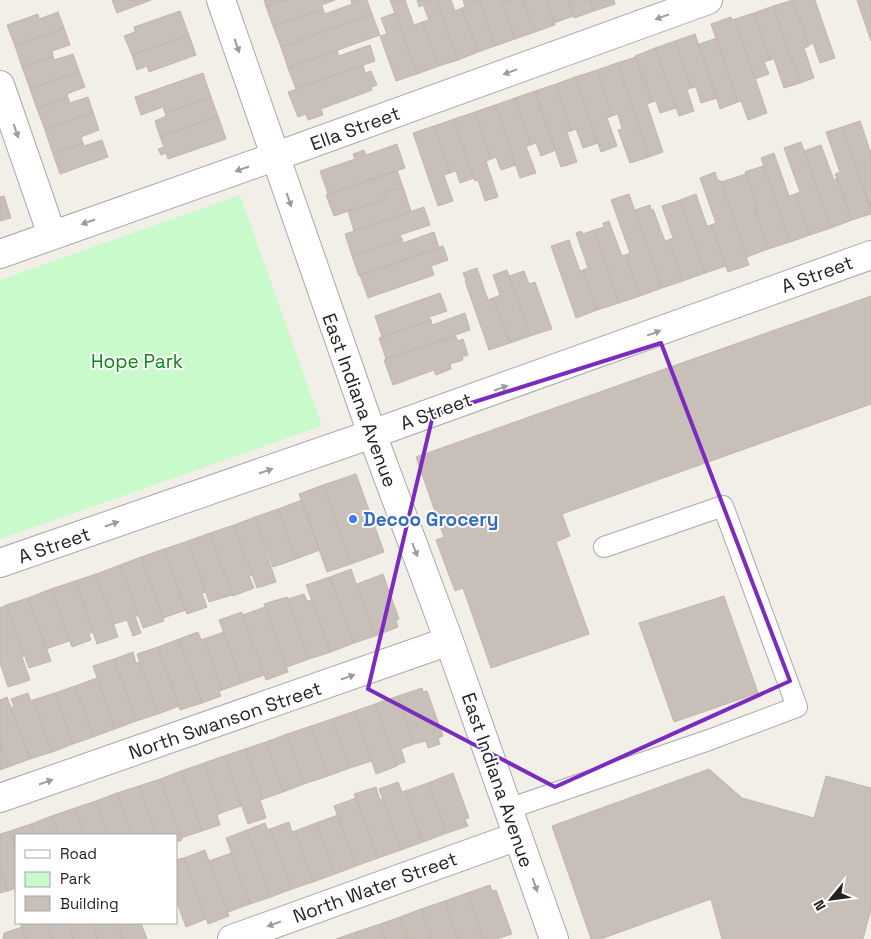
<svg xmlns="http://www.w3.org/2000/svg" width="871" height="939" font-family="'Space Grotesk',sans-serif">
  <style>
    .park { fill: #c8facc }
    .building { fill: #c7bfb8; stroke: #c4b6ab }
    .lines { fill: none; stroke-linecap: round; stroke-linejoin: round }
    .lane-casing { stroke: #a9a9a9; stroke-width: 22 }
    .street-casing { stroke: #a9a9a9; stroke-width: 30 }
    .lane { stroke: #fff; stroke-width: 20 }
    .street { stroke: #fff; stroke-width: 28 }
    .oneway { fill: #9c9c9c }
    .marked { fill: none; stroke: #7b2cbf; stroke-width: 4; stroke-linejoin: round }
    .shop-dot { fill: #3f7fe0; stroke: #fff; stroke-width: 2 }
    .labels { text-anchor: middle; stroke-width: 4; stroke-linejoin: round; paint-order: stroke }
    .street-label { font-size: 19px; fill: #222; stroke: #fff }
    .park-label { font-size: 19px; fill: #0c8416; stroke: #fff }
    .shop-label { font-size: 19px; font-weight: bold; fill: #366cbe; stroke: #fff; text-anchor: start }
  </style>
  <rect width="100%" height="100%" fill="#f2efe9"/>
  <path class="park" d="M240,195L322,426L0,539V280Z"/>
  <path class="building" d="M112,0H151L117,13Z
    M264,0H285L266,7Z
    M285,0H335L322,5L323,9L273,26L266,7Z
    M351,0H367L372,14L281,47L273,26L323,9L325,14L352,4Z
    M390,0H405L414,25L422,22L439,66L417,74Z
    M417,0H436L458,60L439,66L422,22L429,20L423,5L419,7Z
    M436,0H451L455,11L462,8L478,52L458,60Z
    M463,0H479L495,46L478,52L462,8L465,7Z
    M479,0H501L515,39L495,46Z
    M501,0H523L535,32L515,39Z
    M523,0H546L555,25L535,32Z
    M546,0H568L573,16L554,23Z
    M568,0H590L594,11L574,18Z
    M590,0H614L615,4L594,11Z
    M793,0H815L835,58L820,63L813,43L809,45Z
    M793,0L809,46L804,48L814,78L800,83L773,6Z
    M857,0H871V41Z
    M773,6L800,83L784,88L774,59L770,60L754,13Z
    M180,11L189,35L132,55L124,36L135,32L134,27Z
    M58,12L64,28L15,46L7,25L38,14L39,19Z
    M395,13L417,74L396,81L380,36L387,34L381,18Z
    M754,13L770,60L764,62L769,74L755,79L735,19Z
    M372,14L380,35L288,68L281,47Z
    M731,17L732,20L735,19L767,113L748,120L741,101L738,102L711,24Z
    M64,28L70,45L52,51L53,56L22,67L15,46Z
    M695,34L717,98L701,103L696,87L691,88L675,41Z
    M189,35L196,55L149,72L147,66L137,70L132,55Z
    M717,38L738,102L720,109L699,44Z
    M675,41L691,88L687,90L694,111L679,116L655,48Z
    M370,45L375,61L296,89L288,68L337,51L339,56Z
    M655,48L676,108L660,113L656,101L652,102L635,56Z
    M73,54L79,71L30,89L22,67L53,56L54,60Z
    M636,57L652,102L647,104L663,152L649,157L617,63Z
    M617,63L649,157L630,163L618,130L622,129L618,114L612,116L597,70Z
    M363,65L365,73L371,71L377,85L371,87L372,90L321,109L323,115L308,120L306,114L298,117L288,92Z
    M597,70L612,116L607,118L617,146L601,152L575,77Z
    M79,71L85,87L67,94L68,98L37,109L30,89Z
    M203,73L211,97L165,113L163,107L141,115L135,97Z
    M575,77L598,143L583,148L576,129L571,131L556,84Z
    M556,84L571,131L567,132L577,162L561,167L535,91Z
    M535,91L556,150L541,156L536,143L531,145L515,98Z
    M88,97L93,112L45,130L37,109L68,98L70,103Z
    M211,97L218,116L160,137L155,121L166,116L165,113Z
    M515,98L531,145L526,146L536,173L520,178L495,105Z
    M495,105L516,165L501,170L496,157L491,159L475,112Z
    M93,112L99,130L81,137L83,143L53,154L45,130Z
    M475,112L491,159L486,161L498,197L485,201L478,180L475,181L454,119Z
    M218,116L226,139L168,159L166,153L161,155L158,149L164,147L160,137Z
    M454,119L474,178L460,183L456,171L450,173L434,126Z
    M860,121L871,153V209L842,127Z
    M434,126L450,173L444,175L453,201L438,206L413,133Z
    M842,127L871,209V214L852,220L835,174L840,172L826,132Z
    M102,140L108,157L60,174L53,154L83,143L84,146Z
    M801,142L831,228L810,235L795,194L800,192L784,148Z
    M397,144L405,168L328,194L320,171L355,159L353,154L364,150L366,155Z
    M821,145L834,180L837,178L852,220L831,228L804,151Z
    M774,153L789,196L795,194L810,235L790,242L761,158Z
    M763,166L790,242L768,249L755,209L758,208L745,172Z
    M397,170L403,187L385,193L387,198L334,216L326,195Z
    M715,172L718,181L720,180L749,265L728,272L711,225L716,223L700,178Z
    M746,174L758,208L755,209L768,249L747,257L721,182Z
    M403,187L411,211L354,231L348,211L387,198L385,193Z
    M629,194L662,288L640,296L625,255L630,253L611,200Z
    M696,194L707,226L711,225L726,266L705,273L680,200Z
    M4,196L11,218L0,221V197Z
    M680,200L705,273L683,281L668,240L673,238L662,206Z
    M650,205L651,210L653,209L665,241L668,240L683,281L662,288L635,210Z
    M424,207L430,225L400,235L402,239L352,256L345,234Z
    M609,221L622,256L625,255L640,296L619,303L594,230L604,227L603,223Z
    M594,230L619,303L597,310L583,270L588,268L576,233L581,231L583,234Z
    M434,232L439,248L359,276L352,256L402,239L403,243Z
    M569,240L580,271L583,270L597,310L576,318L551,246Z
    M443,246L448,260L431,266L434,275L368,298L360,275Z
    M477,268L488,300L493,298L510,343L489,350L465,281L466,280L463,273Z
    M507,270L530,336L510,343L493,298L500,295L493,275Z
    M524,271L529,284L535,282L552,329L530,336L509,276Z
    M440,293L447,311L429,317L431,320L382,337L375,316Z
    M871,296V404L562,514L570,536L556,542L589,634L491,668L463,588L455,591L436,540L444,537L416,457Z
    M465,313L470,330L386,359L379,338L431,320L432,325Z
    M455,335L458,341L463,339L468,355L462,357L463,360L450,364L451,369L436,375L434,370L393,385L384,360Z
    M356,474L384,552L351,564L323,485Z
    M323,485L351,564L327,572L299,494Z
    M302,500L320,550L296,559L278,509Z
    M278,509L296,559L273,567L255,517Z
    M255,517L276,582L257,588L234,525Z
    M234,525L252,575L249,576L254,588L233,596L210,533Z
    M210,533L232,595L209,602L188,541Z
    M188,541L206,592L202,593L207,607L187,614L164,549Z
    M164,549L186,610L163,618L141,557Z
    M141,557L164,621L143,628L120,565Z
    M120,565L138,616H135L141,633L133,636L127,620L114,624L96,574Z
    M351,569L375,636L354,643L330,577Z
    M96,574L118,637L97,644L75,581Z
    M383,574L399,619L396,620L398,627L375,636L357,584Z
    M330,577L354,643L331,652L306,585Z
    M75,581L93,632L89,634L91,640L72,647L51,589Z
    M51,589L69,641L46,649L28,598Z
    M304,594L307,601L312,600L331,652L309,659L288,599Z
    M724,596L758,693L674,722L639,623Z
    M287,597L309,659L287,667L264,604Z
    M28,598L51,661L29,668L6,605Z
    M6,605L24,656L22,657L30,680L8,687L0,663V608Z
    M265,607L288,672L266,680L243,615Z
    M242,612L264,675L242,683L219,620Z
    M198,632L201,640L204,639L222,690L219,691L221,696L202,703L179,639Z
    M224,632L242,683L222,690L204,639Z
    M179,639L202,703L180,710L158,647Z
    M158,647L179,706L158,714L137,654Z
    M133,652L136,663L139,662L158,714L136,721L114,659Z
    M114,659L136,721L115,729L93,666Z
    M97,678L115,729L93,737L75,686Z
    M75,686L93,737L73,744L55,693Z
    M422,688L423,692L427,691L443,736L438,738L440,744L428,748L426,741L414,744L398,696Z
    M28,693L31,701L33,700L52,752L30,759L11,708L14,707L11,699Z
    M55,693L73,744L52,752L33,700Z
    M398,696L414,744L401,749L405,762L397,765L375,704Z
    M7,697L30,759L8,767L0,743V700Z
    M375,704L397,766L376,774L355,711Z
    M355,711L372,761L350,768L332,719Z
    M332,719L350,768L328,776L311,726Z
    M311,726L328,776L304,784L287,734Z
    M287,734L304,784L283,792L266,742Z
    M266,742L283,792L263,799L245,749Z
    M0,743L8,767L0,770Z
    M245,749L263,799L260,800L266,818L248,824L224,756Z
    M224,756L241,806L221,813L204,763Z
    M204,763L221,813L217,815L220,825L202,831L181,771Z
    M709,769L742,798L814,818L826,776L871,788V909L863,939H722L711,899L601,939H591L552,826Z
    M181,771L202,831L181,838L160,779Z
    M453,773L469,818L465,819L468,826L447,833L428,783Z
    M160,779L181,838L182,840L176,842V835H156L139,786Z
    M398,782L402,792L405,791L423,842L401,850L379,789Z
    M428,783L447,833L423,842L405,791Z
    M139,786L156,835H132L117,793Z
    M376,787L380,800L382,799L401,850L378,858L354,794Z
    M117,793L132,835H108L96,801Z
    M356,798L378,858L356,866L334,806Z
    M96,801L108,835H84L75,808Z
    M75,808L84,835H59L52,816Z
    M338,815L356,866L335,874L316,823Z
    M52,816L59,835H35L31,824Z
    M289,822L292,832L295,831L313,882L292,889L270,829Z
    M265,823L268,830L270,829L292,889L271,897L247,830Z
    M316,823L335,874L313,882L295,831Z
    M31,824L35,835H16V848L10,831Z
    M247,830L271,897L250,904L226,838Z
    M10,831L16,848V888L8,891L0,869V834Z
    M205,850L229,916L208,924L184,858Z
    M231,853L250,904L228,912L209,861Z
    M184,858L206,919L186,927L176,900V860Z
    M0,869L8,891L0,893Z
    M490,885L492,891L496,890L512,934L496,939H483L467,893Z
    M467,893L483,939H458L445,901Z
    M445,901L458,939H432L421,909Z
    M421,909L432,939H408L400,917Z
    M400,917L408,939H385L380,924Z
    M20,923H46L52,939H26Z
    M46,923H68L74,939H52Z
    M68,923H92L98,939H74Z
    M92,923H117L123,939H98Z
    M117,923H141L147,939H123Z
    M380,924L385,939H358L356,932Z
    M22,927L26,939H3L4,933Z
    M356,932L358,939H336Z"/>
  <g class="lines">
    <defs>
      <path id="lane" d="M508,809L709,740L797,707L723,506L604,547"/>
      <path id="street" d="M221,0L372,434L449,641L554,939
        M0,85L52,235
        M0,254L274,157L708,0
        M0,563L372,434L871,255
        M0,798L449,641
        M232,939L518,836"/>
    </defs>
    <use href="#lane" class="lane-casing"/>
    <use href="#street" class="street-casing"/>
    <use href="#lane" class="lane"/>
    <use href="#street" class="street"/>
  </g>
  <defs><path id="oneway-solid" d="M-6-.8H1V-3.2L6.5 0L1 3.2V.8H-6Z" transform="scale(1.25)"/></defs>
  <g class="oneway">
    <use href="#oneway-solid" transform="translate(662 17) rotate(160)"/>
    <use href="#oneway-solid" transform="translate(237 46) rotate(71)"/>
    <use href="#oneway-solid" transform="translate(510 72) rotate(160)"/>
    <use href="#oneway-solid" transform="translate(16 131) rotate(71)"/>
    <use href="#oneway-solid" transform="translate(242 169) rotate(161)"/>
    <use href="#oneway-solid" transform="translate(289 200) rotate(71)"/>
    <use href="#oneway-solid" transform="translate(88 222) rotate(161)"/>
    <use href="#oneway-solid" transform="translate(654 333) rotate(-20)"/>
    <use href="#oneway-solid" transform="translate(501 388) rotate(-20)"/>
    <use href="#oneway-solid" transform="translate(266 471) rotate(-19)"/>
    <use href="#oneway-solid" transform="translate(112 524) rotate(-19)"/>
    <use href="#oneway-solid" transform="translate(415 550) rotate(69)"/>
    <use href="#oneway-solid" transform="translate(348 677) rotate(-19)"/>
    <use href="#oneway-solid" transform="translate(46 782) rotate(-19)"/>
    <use href="#oneway-solid" transform="translate(535 885) rotate(71)"/>
    <use href="#oneway-solid" transform="translate(274 924) rotate(160)"/>
  </g>
  <path class="marked" d="M661,343L790,681L555,787L368,689L433,415Z"/>
  <circle class="shop-dot" cx="353" cy="519" r="5"/>
  <g class="labels">
    <g class="street-label">
      <text transform="translate(355 128) rotate(-20)" y="7">Ella Street</text>
      <text transform="translate(817 274) rotate(-20)" y="7">A Street</text>
      <text transform="translate(360 400) rotate(70)" y="7">East Indiana Avenue</text>
      <text transform="translate(436 411) rotate(-20)" y="7">A Street</text>
      <text transform="translate(54 545) rotate(-19)" y="7">A Street</text>
      <text transform="translate(225 720) rotate(-19)" y="7">North Swanson Street</text>
      <text transform="translate(498 780) rotate(71)" y="7">East Indiana Avenue</text>
      <text transform="translate(375 887) rotate(-20)" y="7">North Water Street</text>
    </g>
    <g class="park-label">
      <text x="137" y="368">Hope Park</text>
    </g>
    <g class="shop-label">
      <text x="363" y="526">Decoo Grocery</text>
    </g>
  </g>
  <rect x="15" y="834" width="162" height="90" fill="#ffffff" stroke="#a7a7a7"/>
  <rect x="25" y="850" width="25" height="8" fill="#ffffff" stroke="#a7a7a7"/>
  <text x="60" y="859" font-size="15" fill="#222222">Road</text>
  <rect x="25" y="872" width="25" height="15" fill="#c8facc" stroke="#a7a7a7"/>
  <text x="60" y="884" font-size="15" fill="#222222">Park</text>
  <rect x="25" y="896" width="25" height="15" fill="#c7bfb8" stroke="#a7a7a7"/>
  <text x="60" y="909" font-size="15" fill="#222222">Building</text>
  <g transform="translate(831 899) rotate(241)" stroke="#ffffff" stroke-width="4" paint-order="stroke">
  <path d="M0-4L9 19L0 12L-9 19Z" fill="#222222"/>
  <text y="-8" font-size="14" font-weight="bold" text-anchor="middle" fill="#222222">N</text>
  </g>
</svg>
